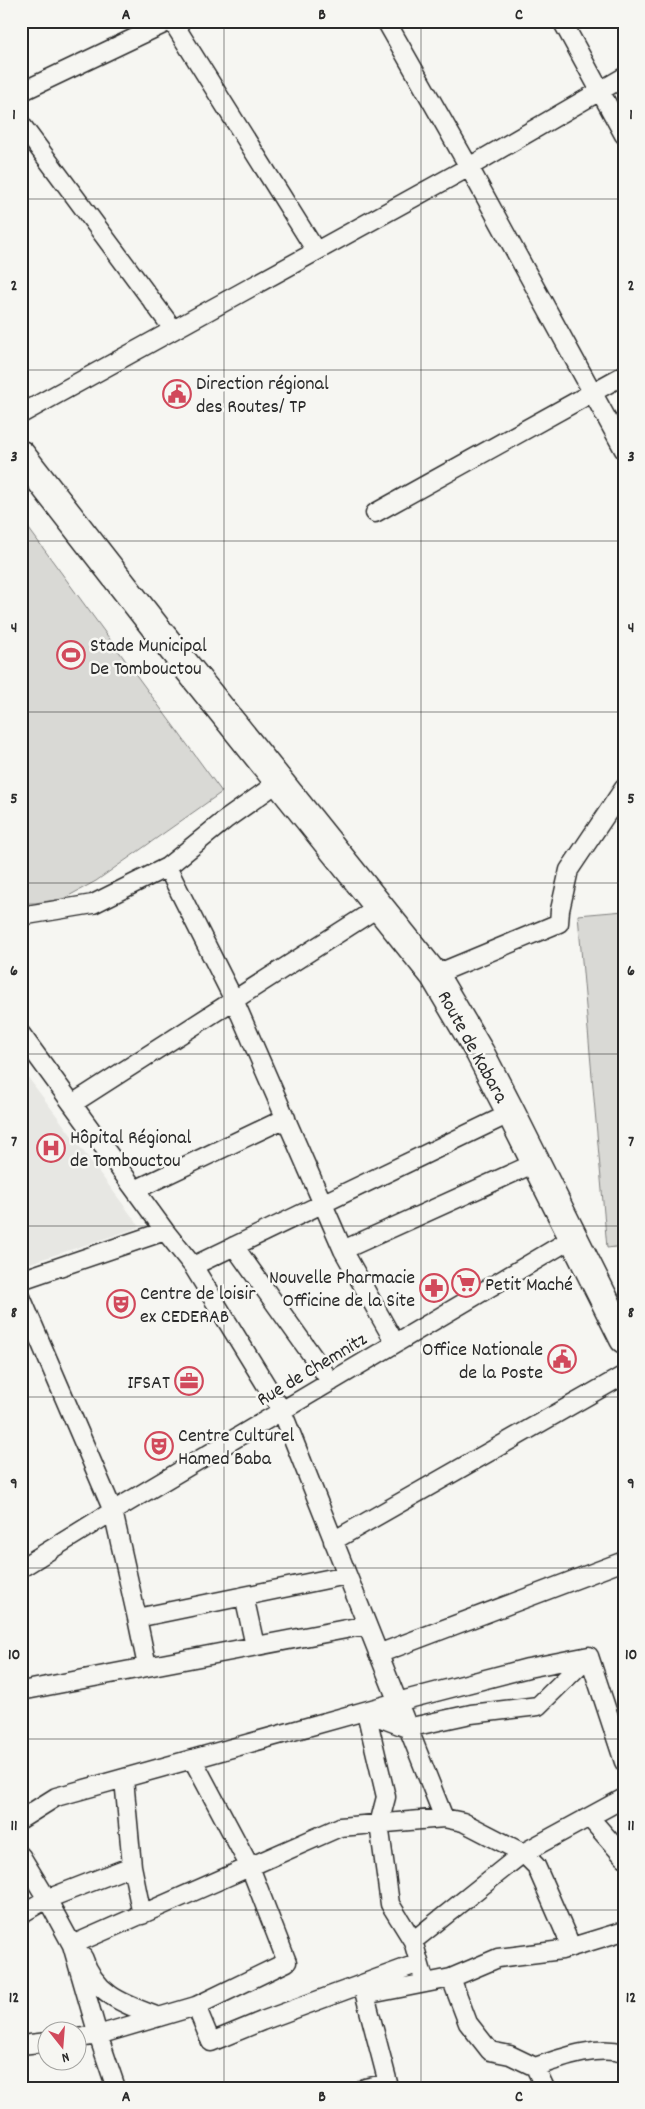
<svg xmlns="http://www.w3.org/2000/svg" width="645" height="2109" font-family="Dekko,sans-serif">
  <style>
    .built { fill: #e7e7e3 }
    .green { fill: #d9d9d5; stroke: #828280 }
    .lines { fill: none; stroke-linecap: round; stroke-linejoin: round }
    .minor-casing { stroke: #2b2b2b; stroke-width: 21 }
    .primary-casing { stroke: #2b2b2b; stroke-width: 31 }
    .minor { stroke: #f6f6f2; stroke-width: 18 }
    .primary { stroke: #f6f6f2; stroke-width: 28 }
    .grid { fill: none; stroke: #2b2b2b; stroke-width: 1; stroke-opacity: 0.55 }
    .labels { text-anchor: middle; stroke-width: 5; stroke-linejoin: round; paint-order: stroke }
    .poi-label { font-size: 20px; fill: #2b2b2b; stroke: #f6f6f2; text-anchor: start }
    .street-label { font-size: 20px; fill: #2b2b2b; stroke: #f6f6f2 }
    .neatline { fill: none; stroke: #2b2b2b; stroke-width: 2 }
    .grid-label { font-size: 16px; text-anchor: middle; font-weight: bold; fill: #2b2b2b }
  </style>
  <rect width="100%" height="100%" fill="#f6f6f2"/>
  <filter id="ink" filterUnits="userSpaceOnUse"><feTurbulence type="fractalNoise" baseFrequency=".02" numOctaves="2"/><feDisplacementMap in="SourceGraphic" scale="10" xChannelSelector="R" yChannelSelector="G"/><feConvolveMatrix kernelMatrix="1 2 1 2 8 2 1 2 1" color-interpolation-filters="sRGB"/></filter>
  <g filter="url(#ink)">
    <path class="built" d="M21,1068L140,1227L21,1266Z"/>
    <path class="green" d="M21,518L222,792L96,881L63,899L35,903H21Z
      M624,911V1246L607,1248L578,915Z"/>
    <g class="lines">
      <defs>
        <path id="minor" d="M172,21L316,251
          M386,21L469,167L624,450
          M562,21L624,135
          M21,92L170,21
          M21,124L173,329
          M21,414L469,167L624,77
          M375,513L624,375
          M167,867L234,1000L343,1250L395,1343
          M21,916L93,904L167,867L225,820L280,781
          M434,975L559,923L560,910L569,870L624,788
          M21,1034L165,1231L193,1266L282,1411L444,1818
          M72,1104L379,907
          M135,1190L286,1118
          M234,1246L331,1382
          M343,1250L535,1163
          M193,1266L511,1113
          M21,1280L165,1231
          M21,1297L113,1511L137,1618L347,1575
          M333,1541L624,1375
          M21,1568L113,1511L573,1238
          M244,1596L255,1646
          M137,1618L147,1666
          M378,1654L624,1561
          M21,1691L367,1625
          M366,1712L407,1728L471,1714L538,1706L589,1656
          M366,1712L386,1797L379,1824L390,1904L413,1941
          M124,1779L132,1866L142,1915
          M589,1817L624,1857
          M21,1819L56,1797L397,1702L528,1668L589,1656L624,1762
          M21,1856L47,1899L72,1945L98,2035L116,2088
          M21,1914L47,1899L132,1866
          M72,1945L340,1827L444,1818L463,1822L523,1853L624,1798
          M83,1957C95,1995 124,2004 159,2017
          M451,1978L498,1958L562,1950L624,1931
          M425,1983L413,1941L523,1853L536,1866L571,1946
          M196,2006L211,2042L262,2021L419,1963
          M78,2038L98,2035L196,2006L287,1962L250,1867L193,1760
          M21,2045L48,2042
          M535,2067L545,2088
          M365,2088L388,2083L365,1995L451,1978L468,2023L490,2051L510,2055L535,2067C562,2058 595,2045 624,2053"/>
        <path id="primary" d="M21,455L159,632L434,975L480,1053L511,1113L624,1339"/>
      </defs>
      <use href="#minor" class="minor-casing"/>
      <use href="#primary" class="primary-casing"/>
      <use href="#minor" class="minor"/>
      <use href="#primary" class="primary"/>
    </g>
  </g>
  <path class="grid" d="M224,21V2088M421,21V2088M21,199H624M21,370H624M21,541H624M21,712H624M21,883H624M21,1054H624M21,1226H624M21,1397H624M21,1568H624M21,1739H624M21,1910H624"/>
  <defs>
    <symbol id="civic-ring" viewBox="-11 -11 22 22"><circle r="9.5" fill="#f6f6f2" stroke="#d1495b" stroke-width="1.5"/><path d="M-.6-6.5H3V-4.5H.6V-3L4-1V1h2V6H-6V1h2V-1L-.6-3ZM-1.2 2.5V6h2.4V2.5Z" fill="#d1495b"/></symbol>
    <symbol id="stadium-ring" viewBox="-11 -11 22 22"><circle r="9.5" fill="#f6f6f2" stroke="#d1495b" stroke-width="1.5"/><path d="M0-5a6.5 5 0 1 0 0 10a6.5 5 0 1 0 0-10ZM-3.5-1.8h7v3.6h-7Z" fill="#d1495b"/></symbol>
    <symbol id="hospital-ring" viewBox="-11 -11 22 22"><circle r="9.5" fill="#f6f6f2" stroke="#d1495b" stroke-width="1.5"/><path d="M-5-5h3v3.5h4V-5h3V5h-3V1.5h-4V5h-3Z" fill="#d1495b"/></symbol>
    <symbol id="supermarket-ring" viewBox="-11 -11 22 22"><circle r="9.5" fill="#f6f6f2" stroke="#d1495b" stroke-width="1.5"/><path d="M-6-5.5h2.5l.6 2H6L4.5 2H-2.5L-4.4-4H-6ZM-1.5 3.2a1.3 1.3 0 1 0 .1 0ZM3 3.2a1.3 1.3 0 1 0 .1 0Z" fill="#d1495b"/></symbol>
    <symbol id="pharmacy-ring" viewBox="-11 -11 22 22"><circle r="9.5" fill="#f6f6f2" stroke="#d1495b" stroke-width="1.5"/><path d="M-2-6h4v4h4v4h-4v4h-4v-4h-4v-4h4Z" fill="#d1495b"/></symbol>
    <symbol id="theatre-ring" viewBox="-11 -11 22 22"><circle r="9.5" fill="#f6f6f2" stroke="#d1495b" stroke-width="1.5"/><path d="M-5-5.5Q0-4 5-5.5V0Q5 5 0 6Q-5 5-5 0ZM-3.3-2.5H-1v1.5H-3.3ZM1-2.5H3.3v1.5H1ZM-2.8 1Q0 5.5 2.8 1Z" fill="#d1495b"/></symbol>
    <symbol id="office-ring" viewBox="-11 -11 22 22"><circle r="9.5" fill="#f6f6f2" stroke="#d1495b" stroke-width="1.5"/><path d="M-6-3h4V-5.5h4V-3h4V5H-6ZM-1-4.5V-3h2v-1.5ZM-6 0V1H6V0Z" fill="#d1495b"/></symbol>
  </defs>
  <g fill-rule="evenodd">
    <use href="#civic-ring" x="161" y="378" width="32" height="32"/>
    <use href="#stadium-ring" x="55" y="639" width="32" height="32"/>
    <use href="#hospital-ring" x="35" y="1132" width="32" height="32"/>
    <use href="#supermarket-ring" x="450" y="1267" width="32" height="32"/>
    <use href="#pharmacy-ring" x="418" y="1272" width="32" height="32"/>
    <use href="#theatre-ring" x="105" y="1288" width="32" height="32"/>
    <use href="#civic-ring" x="546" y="1343" width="32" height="32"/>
    <use href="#office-ring" x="173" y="1365" width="32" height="32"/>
    <use href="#theatre-ring" x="143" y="1430" width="32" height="32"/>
  </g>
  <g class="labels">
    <g class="poi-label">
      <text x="196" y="389">Direction régional<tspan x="196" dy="23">des Routes/ TP</tspan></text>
      <text x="90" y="651">Stade Municipal<tspan x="90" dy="23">De Tombouctou</tspan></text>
      <text x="70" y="1143">Hôpital Régional<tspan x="70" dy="23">de Tombouctou</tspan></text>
      <text x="415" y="1283" text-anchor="end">Nouvelle Pharmacie<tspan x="415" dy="23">Officine de la Site</tspan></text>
      <text x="485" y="1290">Petit Maché</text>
      <text x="140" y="1299">Centre de loisir<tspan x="140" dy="23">ex CEDERAB</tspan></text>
      <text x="543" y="1355" text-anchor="end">Office Nationale<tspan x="543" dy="23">de la Poste</tspan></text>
      <text x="170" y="1388" text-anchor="end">IFSAT</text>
      <text x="178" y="1441">Centre Culturel<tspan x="178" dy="23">Hamed Baba</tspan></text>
    </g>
    <g class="street-label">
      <text transform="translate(474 1046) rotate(61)" y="7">Route de Kabara</text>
      <text transform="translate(311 1368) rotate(-31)" y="7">Rue de Chemnitz</text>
    </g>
  </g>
  <rect width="645" height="2109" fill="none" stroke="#f6f6f2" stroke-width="55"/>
  <g transform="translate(62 2046) rotate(163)"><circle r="24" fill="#f6f6f2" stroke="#a5a5a2"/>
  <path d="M0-4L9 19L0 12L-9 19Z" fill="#d1495b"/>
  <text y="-8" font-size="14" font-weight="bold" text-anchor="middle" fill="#2b2b2b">N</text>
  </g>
  <rect x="28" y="28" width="590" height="2054" class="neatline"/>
  <g class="grid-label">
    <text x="126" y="19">A</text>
    <text x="322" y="19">B</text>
    <text x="519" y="19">C</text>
    <text x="14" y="119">1</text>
    <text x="631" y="119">1</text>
    <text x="14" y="290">2</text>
    <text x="631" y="290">2</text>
    <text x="14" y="461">3</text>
    <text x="631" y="461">3</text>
    <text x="14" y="632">4</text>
    <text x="631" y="632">4</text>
    <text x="14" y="803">5</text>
    <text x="631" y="803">5</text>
    <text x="14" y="975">6</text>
    <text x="631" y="975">6</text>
    <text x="14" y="1146">7</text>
    <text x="631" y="1146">7</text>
    <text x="14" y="1317">8</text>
    <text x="631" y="1317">8</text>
    <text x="14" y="1488">9</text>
    <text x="631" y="1488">9</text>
    <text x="14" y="1659">10</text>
    <text x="631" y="1659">10</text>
    <text x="14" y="1830">11</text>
    <text x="631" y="1830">11</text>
    <text x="14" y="2002">12</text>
    <text x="631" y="2002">12</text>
    <text x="126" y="2101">A</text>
    <text x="322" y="2101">B</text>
    <text x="519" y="2101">C</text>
  </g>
</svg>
